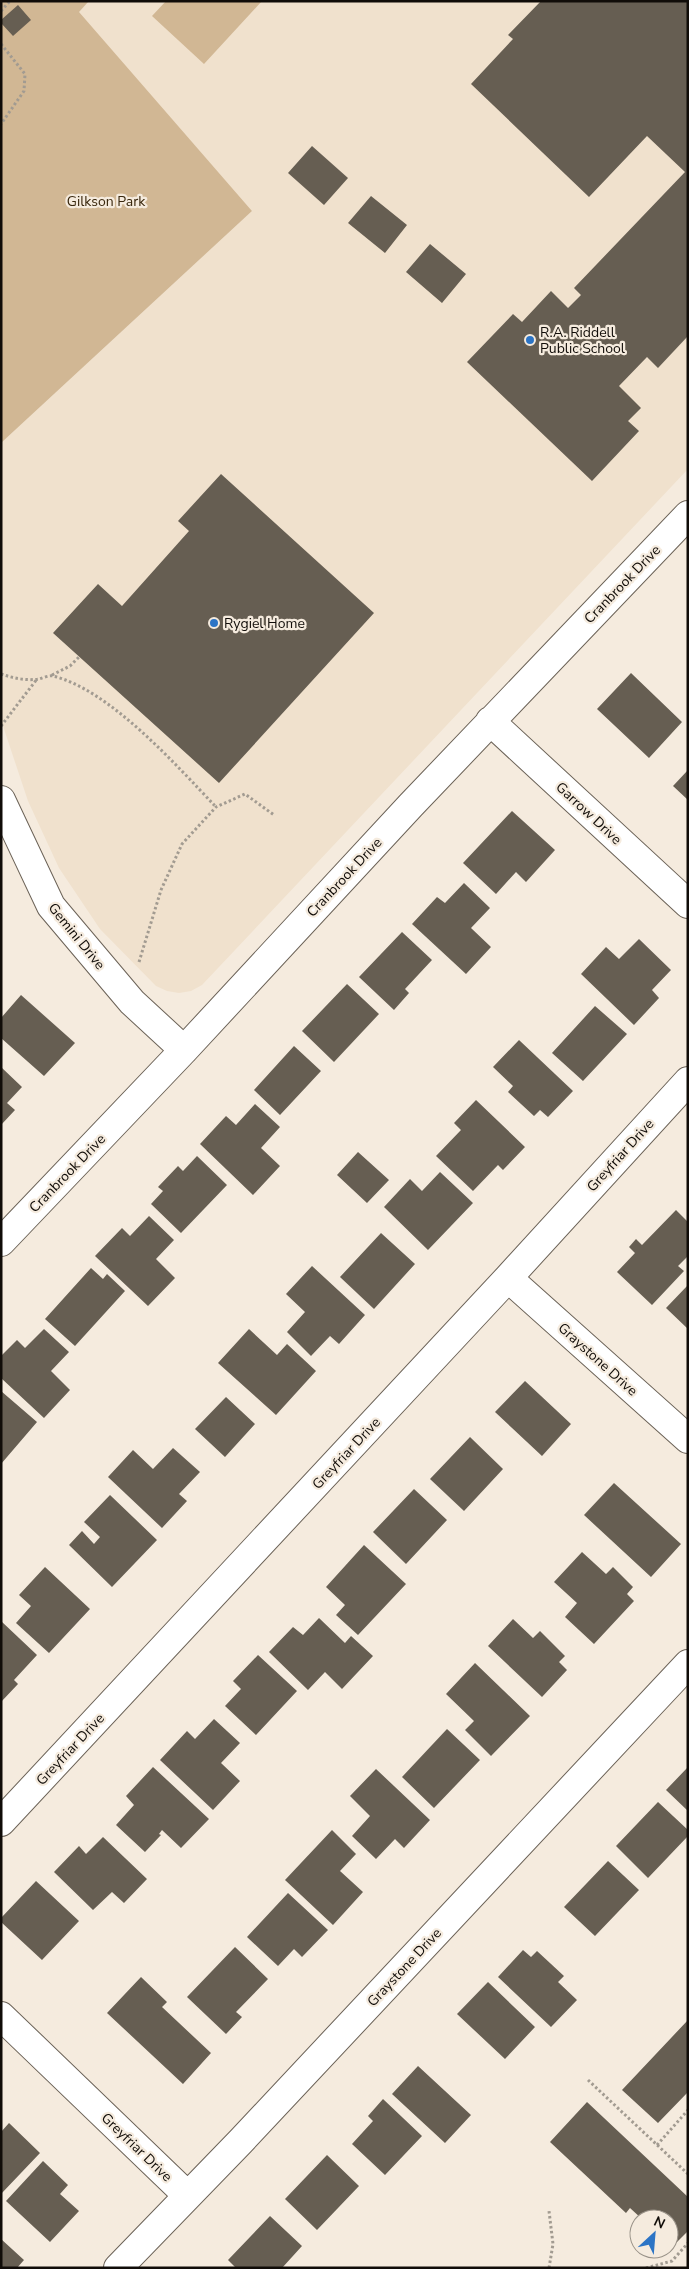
<svg xmlns="http://www.w3.org/2000/svg" width="689" height="2269" font-family="'Nunito Sans',sans-serif">
  <style>
    .built { fill: #f0e1cd }
    .green { fill: #d1b794 }
    .building { fill: #665e52 }
    .lines { fill: none; stroke-linecap: round; stroke-linejoin: round }
    .minor-casing { stroke: #6b6257; stroke-width: 30 }
    .path { stroke: #a29b91; stroke-width: 3; stroke-dasharray: 2.5 2.5; stroke-linecap: butt }
    .minor { stroke: #fff; stroke-width: 28 }
    .poi-dot { fill: #2c74c5; stroke: #f5ebde; stroke-width: 2 }
    .labels { text-anchor: middle; stroke-width: 4.5; stroke-linejoin: round; paint-order: stroke }
    .park-label { font-size: 14px; fill: #39270d; stroke: #f5ebde }
    .poi-label { font-size: 14px; fill: #100c08; stroke: #f5ebde; text-anchor: start }
    .street-label { font-size: 14px; fill: #100c08; stroke: #f5ebde }
  </style>
  <rect width="100%" height="100%" fill="#f5ebde"/>
  <path class="built" d="M89,1H688V469L202,985L191,991L179,993L167,991L156,986L100,929L59,868L28,801L1,720V443L252,211L78,12Z"/>
  <path class="green" d="M1,1H89L79,12L252,211L1,443Z
    M166,1H262L204,64L152,16Z"/>
  <path class="building" d="M541,1H688V336L658,368L647,357L619,386L641,408L628,421L639,431L592,481L467,362L513,314L522,322L551,291L568,308L581,295L574,288L685,172L647,136L589,197L471,84L513,39L508,35Z
    M18,5L31,20L13,36L1,23V20Z
    M312,146L348,178L324,205L288,173Z
    M371,196L407,225L385,253L348,223Z
    M430,244L466,274L442,303L406,272Z
    M221,474L374,613L219,783L53,633L98,584L122,606L189,531L178,521Z
    M631,673L682,722L649,758L597,709Z
    M688,770V800L673,786Z
    M512,811L555,850L526,882L516,872L496,894L463,863Z
    M464,883L490,908L471,928L491,947L466,974L412,924L437,897L445,903Z
    M402,932L432,960L405,989L409,993L394,1010L359,977Z
    M639,939L671,970L652,990L659,998L634,1025L581,974L606,947L619,959Z
    M347,984L379,1014L334,1062L302,1031Z
    M21,995L75,1043L44,1076L1,1038V1018Z
    M595,1006L627,1034L583,1081L552,1053Z
    M519,1040L573,1091L548,1117L540,1110L534,1116L508,1092L513,1086L493,1067Z
    M294,1046L321,1071L280,1115L254,1090Z
    M1,1067L22,1087L7,1103L15,1110L1,1125Z
    M476,1100L525,1147L503,1170L498,1165L473,1191L436,1156L461,1130L454,1123Z
    M255,1104L280,1127L261,1148L280,1166L253,1195L200,1144L226,1116L236,1125Z
    M358,1152L389,1180L367,1203L337,1175Z
    M197,1156L227,1185L181,1233L151,1204L163,1191L158,1187L178,1166L183,1171Z
    M440,1172L473,1203L428,1250L384,1207L410,1179L422,1191Z
    M676,1210L688,1222V1256L678,1266L684,1271L652,1305L617,1272L635,1253L629,1247L636,1239L642,1245Z
    M149,1216L174,1240L156,1259L175,1278L148,1306L95,1256L122,1228L130,1236Z
    M381,1233L415,1264L374,1309L340,1277Z
    M312,1266L365,1315L339,1344L330,1336L311,1356L287,1332L305,1312L286,1294Z
    M91,1268L103,1279L107,1274L125,1291L75,1346L45,1319Z
    M688,1285V1329L666,1308Z
    M44,1329L69,1352L51,1371L70,1390L44,1418L1,1378V1356L17,1340L25,1348Z
    M249,1329L277,1355L287,1344L316,1371L276,1415L218,1363Z
    M525,1381L571,1424L542,1456L495,1412Z
    M1,1391L37,1422L1,1464Z
    M226,1397L255,1424L225,1457L195,1429Z
    M470,1437L503,1469L464,1511L430,1479Z
    M173,1448L200,1472L179,1494L187,1501L162,1528L108,1477L133,1450L153,1469Z
    M614,1483L681,1544L651,1577L584,1515Z
    M414,1489L447,1520L406,1564L373,1532Z
    M110,1495L157,1540L112,1587L69,1545L82,1531L94,1544L100,1537L84,1522Z
    M364,1545L406,1584L358,1635L336,1615L345,1605L326,1587Z
    M582,1552L606,1574L613,1567L633,1587L627,1594L634,1601L594,1644L565,1617L577,1603L554,1582Z
    M45,1567L90,1609L49,1653L16,1623L31,1606L19,1595Z
    M319,1618L345,1643L351,1636L373,1656L342,1689L325,1672L308,1690L269,1652L293,1627L303,1635Z
    M513,1619L533,1638L540,1631L565,1656L559,1662L567,1670L542,1697L488,1646Z
    M1,1621L37,1655L14,1680L18,1684L1,1702Z
    M258,1655L297,1691L256,1735L225,1706L241,1689L233,1681Z
    M475,1663L530,1716L491,1756L465,1730L474,1721L446,1694Z
    M214,1719L240,1743L221,1763L240,1781L213,1810L160,1760L187,1731L195,1739Z
    M447,1729L480,1760L434,1808L402,1777Z
    M153,1767L209,1819L181,1848L162,1830L159,1834L161,1835L145,1852L116,1825L134,1805L126,1796Z
    M688,1767V1811L666,1790Z
    M376,1769L430,1820L404,1848L395,1839L376,1859L352,1836L370,1816L350,1796Z
    M658,1802L688,1830V1836L648,1878L616,1846Z
    M332,1830L356,1854L340,1871L363,1892L333,1925L285,1880Z
    M103,1837L147,1879L124,1903L112,1892L93,1910L54,1872L79,1846L86,1854Z
    M608,1861L639,1890L595,1936L564,1907Z
    M36,1881L79,1921L42,1960L1,1922V1918Z
    M288,1893L328,1930L302,1957L294,1949L278,1966L247,1937Z
    M235,1947L268,1979L236,2012L242,2017L226,2034L187,1997Z
    M523,1950L531,1957L537,1951L564,1976L558,1982L577,2000L551,2027L498,1977Z
    M141,1977L167,2002L162,2007L211,2053L183,2084L107,2013Z
    M488,1982L535,2027L505,2059L457,2014Z
    M688,2020V2092L658,2123L622,2090Z
    M418,2066L471,2115L445,2143L392,2094Z
    M383,2099L422,2136L385,2175L352,2144L373,2121L368,2116Z
    M587,2102L688,2197V2231L672,2247L669,2245V2219H642L630,2208L626,2213L550,2142Z
    M9,2123L40,2153L1,2194V2132Z
    M327,2155L359,2186L317,2230L285,2199Z
    M43,2161L68,2185L60,2194L79,2211L50,2242L6,2201Z
    M270,2216L302,2246L282,2268H236L228,2260Z
    M1,2239L24,2260L17,2268H1Z"/>
  <g class="lines">
    <defs>
      <path id="minor" d="M490,721L688,904
        M1,800L51,906L132,1002L184,1050
        M1,1242L184,1050L411,805L688,515
        M508,1278L688,1439
        M1,1822L508,1278L688,1081
        M1,2016L187,2195
        M118,2268L241,2141L688,1664"/>
    </defs>
    <use href="#minor" class="minor-casing"/>
    <path class="path" d="M1,11L10,1
      M1,44L25,74L24,91L1,124
      M1,674C13,678 26,681 39,679C43,678 49,675 53,676C110,690 176,765 216,807
      M52,675L70,666L79,657
      M1,726L37,679
      M139,962L161,890L182,844L216,807L245,794L274,815
      M588,2080L688,2174
      M657,2145L688,2110
      M549,2268L553,2244L549,2211
      M646,2268L672,2261L688,2243"/>
    <use href="#minor" class="minor"/>
  </g>
  <g class="poi-dot">
    <circle cx="530" cy="340" r="5"/>
    <circle cx="214" cy="623" r="5"/>
  </g>
  <g class="labels">
    <g class="park-label">
      <text x="106" y="206">Gilkson Park</text>
    </g>
    <g class="poi-label">
      <text x="540" y="337">R.A. Riddell<tspan x="540" dy="16">Public School</tspan></text>
      <text x="224" y="628">Rygiel Home</text>
    </g>
    <g class="street-label">
      <text transform="translate(622 584) rotate(-46)" y="5">Cranbrook Drive</text>
      <text transform="translate(589 813) rotate(43)" y="5">Garrow Drive</text>
      <text transform="translate(344 877) rotate(-47)" y="5">Cranbrook Drive</text>
      <text transform="translate(77 936) rotate(51)" y="5">Gemini Drive</text>
      <text transform="translate(620 1155) rotate(-48)" y="5">Greyfriar Drive</text>
      <text transform="translate(67 1173) rotate(-46)" y="5">Cranbrook Drive</text>
      <text transform="translate(598 1359) rotate(42)" y="5">Graystone Drive</text>
      <text transform="translate(346 1453) rotate(-47)" y="5">Greyfriar Drive</text>
      <text transform="translate(70 1749) rotate(-47)" y="5">Greyfriar Drive</text>
      <text transform="translate(404 1967) rotate(-47)" y="5">Graystone Drive</text>
      <text transform="translate(137 2147) rotate(44)" y="5">Greyfriar Drive</text>
    </g>
  </g>
  <rect width="689" height="2269" fill="none" stroke="#100c08" stroke-width="5"/>
  <g transform="translate(654 2234) rotate(26)"><circle r="24" fill="#f5ebde" stroke="#999288"/>
  <path d="M0-4L9 19L0 12L-9 19Z" fill="#2c74c5"/>
  <text y="-8" font-size="14" font-weight="bold" text-anchor="middle" fill="#100c08">N</text>
  </g>
</svg>
